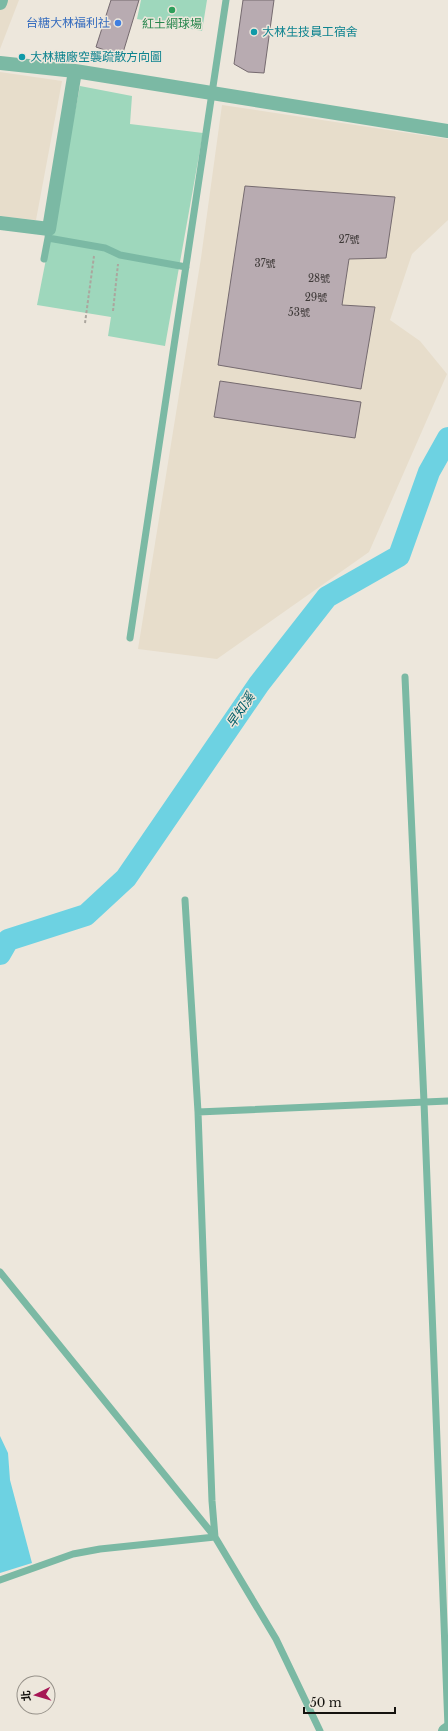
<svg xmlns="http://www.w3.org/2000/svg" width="448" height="1731" font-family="'Libre Baskerville','Noto Sans TC',serif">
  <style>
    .built { fill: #e7ddcb }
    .green { fill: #9ed7bc }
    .water { fill: #6dd2e2 }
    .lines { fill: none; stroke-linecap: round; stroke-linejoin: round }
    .river { stroke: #6dd2e2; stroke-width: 22 }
    .building { fill: #b8abb1; stroke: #756a6f }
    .path { stroke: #aba69e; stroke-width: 2; stroke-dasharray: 3 2; stroke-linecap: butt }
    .service { stroke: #7bb9a4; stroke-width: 7 }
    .minor { stroke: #7bb9a4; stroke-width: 14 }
    .leisure-dot { fill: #2e9e5b; stroke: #ede7dc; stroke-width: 1.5 }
    .shop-dot { fill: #3f7fe0; stroke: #ede7dc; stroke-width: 1.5 }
    .culture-dot { fill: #0f9aa8; stroke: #ede7dc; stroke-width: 1.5 }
    .labels { text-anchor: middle; stroke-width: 3; stroke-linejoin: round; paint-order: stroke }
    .number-label { font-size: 10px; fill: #3e3938 }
    .shop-label { font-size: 12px; fill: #366cbe; stroke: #ede7dc; text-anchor: end }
    .leisure-label { font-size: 12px; fill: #27864d; stroke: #ede7dc }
    .culture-label { font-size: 12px; fill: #0d838f; stroke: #ede7dc; text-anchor: start }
    .water-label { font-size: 13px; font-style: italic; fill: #005e69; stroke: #ede7dc }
  </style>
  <rect width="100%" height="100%" fill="#ede7dc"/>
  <path class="built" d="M0,0H19L0,49Z
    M0,72L62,81L36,220L0,216Z
    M222,105L448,139V220L412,254L390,320L420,341L447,374L369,552L217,659L138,649L201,258Z"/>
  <path class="green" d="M141,0H207L202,31L137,19Z
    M80,86L132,96L130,124L203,133L165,346L108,336L111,317L37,305Z"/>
  <path class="water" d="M0,1436L8,1453L10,1480L32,1563L0,1573Z"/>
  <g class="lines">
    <path class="river" d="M0,954L8,940L86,915L126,878L259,684L327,597L399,556L429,472L448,438"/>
  </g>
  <path class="building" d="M111,0H139L122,56L96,47Z
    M243,0H274L264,73L248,72L234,64Z
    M245,186L395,197L386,258L349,259L342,305L375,307L361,389L218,365Z
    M220,381L361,402L355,438L214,417Z"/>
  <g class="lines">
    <path class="path" d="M113,311L118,264
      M85,323L94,256"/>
    <path class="service" d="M49,229L48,238L105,248L120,255L186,267
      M44,259L48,238
      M130,638L226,0
      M405,677L424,1102L448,1727
      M185,900L198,1112L212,1501L215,1537L276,1639L320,1731
      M198,1112L448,1101
      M0,1272L215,1537
      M0,1580L73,1554L100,1549L215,1537"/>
    <path class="minor" d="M0,3L1,0
      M0,63L75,71L448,131
      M0,223L49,229L75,71
      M445,1731L448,1729"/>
  </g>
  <circle class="leisure-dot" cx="172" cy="10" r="4"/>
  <circle class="shop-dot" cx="118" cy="23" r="4"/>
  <g class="culture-dot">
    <circle cx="254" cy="32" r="4"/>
    <circle cx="22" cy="57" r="4"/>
  </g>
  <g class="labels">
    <g class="number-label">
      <text x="349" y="243">27號</text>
      <text x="265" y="267">37號</text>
      <text x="319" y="282">28號</text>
      <text x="316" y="301">29號</text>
      <text x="299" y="316">53號</text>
    </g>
    <g class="shop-label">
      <text x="110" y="27">台糖大林福利社</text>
    </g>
    <g class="leisure-label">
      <text x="172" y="28">紅土網球場</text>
    </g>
    <g class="culture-label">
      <text x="262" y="36">大林生技員工宿舍</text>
      <text x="30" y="61">大林糖廠空襲疏散方向圖</text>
    </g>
    <g class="water-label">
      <text transform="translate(240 710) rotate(-56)" y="5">早知溪</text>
    </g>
  </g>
  <g transform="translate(36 1695) rotate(265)"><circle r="19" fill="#ede7dc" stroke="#97928a"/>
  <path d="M0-3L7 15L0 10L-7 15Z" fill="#a61655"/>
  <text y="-6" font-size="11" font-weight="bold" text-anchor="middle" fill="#15130f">北</text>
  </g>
  <path d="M304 1707v6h91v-6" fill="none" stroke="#15130f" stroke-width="2"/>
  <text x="310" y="1707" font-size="12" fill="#15130f" stroke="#ede7dc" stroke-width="3" paint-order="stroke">50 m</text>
</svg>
